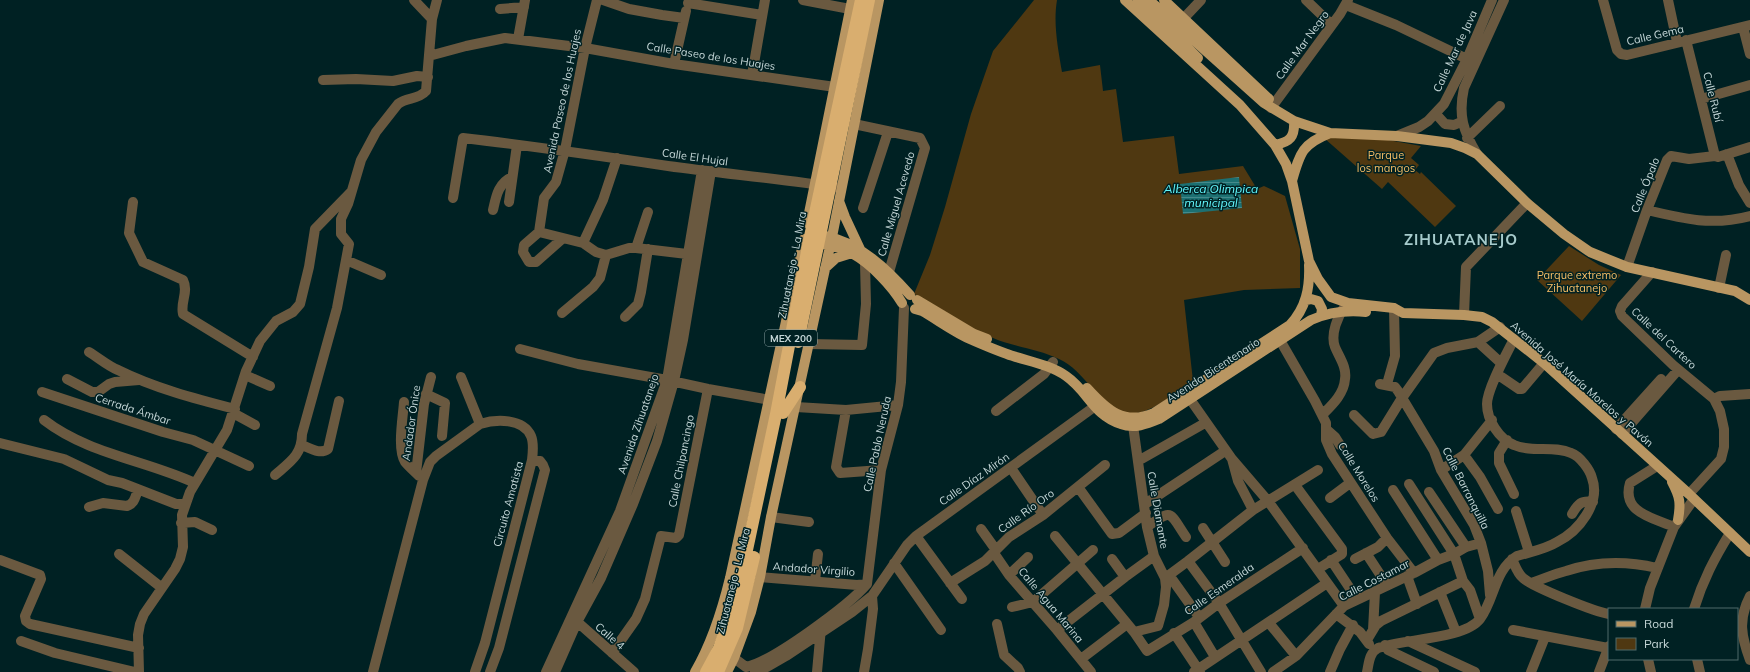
<svg xmlns="http://www.w3.org/2000/svg" width="1750" height="672" font-family="Mulish,sans-serif">
  <style>
    .green { fill: #4f3811 }
    .water { fill: url(#water-rules) }
    .lines { fill: none; stroke-linecap: round; stroke-linejoin: round }
    .minor { stroke: #6a5940; stroke-width: 10 }
    .major { stroke: #b99662; stroke-width: 10 }
    .highway { stroke: #d9ae6f; stroke-width: 12 }
    .labels { text-anchor: middle; stroke-width: 3; stroke-linejoin: round; paint-order: stroke }
    .shield { fill: #002123; stroke: #8aa0a2; stroke-width: 1 }
    .shield-label { font-size: 10px; font-weight: bold; fill: #c5d7d8 }
    .street-label { font-size: 11px; fill: #c5d7d8; stroke: #002123 }
    .park-label { font-size: 11px; fill: #f9bf66; stroke: #002123 }
    .water-label { font-size: 12px; font-style: italic; fill: #61f5fb; stroke: #002123 }
    .district-label { font-size: 15px; font-weight: bold; letter-spacing: 1px; fill: #a6cbcc; stroke: #002123 }
  </style>
  <defs>
    <pattern id="water-rules" width="6" height="5" patternUnits="userSpaceOnUse"><rect width="6" height="5" fill="#1c7072"/><path d="M0 2.5h6" fill="none" stroke="#468a8c"/></pattern>
  </defs>
  <rect width="100%" height="100%" fill="#002123"/>
  <path class="green" d="M1034,0H1057C1053,24 1058,48 1062,72L1100,65L1103,91L1116,89L1123,142L1174,136L1179,174L1243,166L1257,189L1264,186L1285,196L1300,249V288L1244,290L1184,300L1193,381C1178,391 1146,418 1127,413C1097,406 1086,371 1059,359C1038,349 1014,347 993,338C965,327 941,307 914,294L930,255L945,207L971,114L993,51Z
    M1338,136L1388,140L1421,146L1411,158L1419,165L1415,170L1420,174L1421,172L1456,206L1435,227L1388,182L1382,189L1324,138Z
    M1569,246L1599,265L1621,275L1582,321L1537,280Z"/>
  <path class="water" d="M1239,177L1242,208L1183,214L1180,184Z"/>
  <g class="lines">
    <path class="minor" d="M414,0L432,19
      M603,0L629,9L662,15L684,18
      M803,0L850,9
      M1306,0L1332,25
      M1603,0L1617,50L1621,54L1627,55L1750,25
      M1668,0L1677,42
      M688,3L762,15
      M1346,5L1396,25L1467,59
      M500,9L524,7
      M1184,18L1201,0
      M1743,27L1750,54
      M518,39L525,0
      M1686,40L1715,156L1718,157L1750,147
      M429,56L466,46L505,38L585,48L674,64L835,87
      M674,64L686,11
      M752,75L765,0
      M323,80L356,79L393,81L417,76L428,77
      M1701,99L1750,85
      M1271,108L1340,14L1348,0
      M1436,114L1445,124L1454,125L1461,122
      M854,124L920,138L925,148L889,272
      M1397,136L1419,127L1428,121L1444,104L1467,59L1492,0
      M1467,138L1500,106
      M1477,154C1463,131 1458,115 1464,88L1504,0
      M1727,154L1739,185L1750,203
      M453,198L463,138C532,146 600,156 668,166C726,174 783,179 840,188
      M133,202L129,233L143,262L183,280C189,292 180,302 183,314L253,357
      M509,202L517,145
      M863,208L888,132
      M493,210C496,197 498,183 512,177
      M1647,210C1684,219 1712,226 1750,216
      M539,232L583,243L596,252L606,255L629,248H636L687,254
      M562,239L536,262H529L523,252L524,245L539,232L544,198L556,182L565,150L585,48L597,0
      M583,243L603,200L617,158
      M636,248L648,212
      M346,260L381,275
      M1627,267L1647,210L1667,160L1671,156L1689,159L1715,156
      M1652,272L1622,306L1620,311L1622,316L1673,365L1714,399L1720,411L1724,429V447L1721,459L1689,494
      M1719,288L1726,255
      M562,313L593,287L600,278L606,255
      M1464,315L1466,267L1527,203
      M625,317L638,304L641,292L648,249
      M1277,335L1315,401L1326,423V440L1332,454L1387,538L1414,573
      M1478,342L1501,363
      M809,344L862,345L866,304L865,263
      M520,349L578,364L667,380L708,389L770,400
      M89,352C99,358 108,366 118,370C154,388 196,399 235,409
      M1497,374L1519,389H1522L1544,363
      M245,375L270,386
      M461,377L480,424
      M67,379L92,392H98L109,384L115,382L139,380
      M1380,384L1395,387L1398,391L1434,451L1441,470L1474,525L1481,543L1488,571L1490,595
      M1387,384L1395,356L1394,308
      M42,392L163,432L193,440L249,466
      M1185,392L1232,459L1238,481L1253,510
      M426,394L445,403L442,436
      M1714,399L1720,396L1750,394
      M404,402C403,417 397,449 405,462C409,467 415,472 419,476
      M796,407L846,410L898,405
      M846,410L836,467L840,473L881,470
      M996,411L1044,374L1053,362
      M233,413L255,425
      M1322,415C1332,405 1344,394 1345,379C1347,367 1339,357 1335,347C1330,334 1338,316 1345,306
      M1354,415L1373,434L1381,432L1402,398L1434,353L1447,348L1478,342L1500,327
      M1132,418L1147,527L1154,556L1165,578L1166,587L1164,605L1158,626L1134,632
      M44,420C88,454 145,460 195,483
      M1326,429L1335,437L1340,445
      M1616,429L1661,379
      M1622,434L1678,370
      M1507,440L1499,453V463L1514,494
      M0,443L64,459L108,480L122,483L176,504H185
      M302,445C310,448 320,455 328,449L339,401
      M1464,455L1480,477L1498,509
      M1232,459L1268,501L1344,606
      M1138,461L1205,423
      M1657,466L1630,483C1621,513 1654,518 1674,527
      M1011,468L1043,515
      M1441,470L1464,455L1492,420
      M416,473L424,404L431,377
      M275,475C290,462 302,455 302,434L337,308L349,244L341,234V219L348,204L361,160L376,132L398,104C407,97 418,100 426,91L432,19L437,0
      M1409,484L1454,554L1463,581L1470,590L1480,619
      M1295,485L1342,549V554L1318,569
      M1078,487L1112,534L1119,533L1146,513
      M1393,490L1438,560
      M1429,492L1466,547
      M1330,498L1350,483
      M1145,504L1225,451
      M89,507L103,503L127,506C135,503 135,497 138,490
      M1516,511L1529,552
      M1572,514C1578,504 1581,500 1593,502
      M771,517L809,522
      M181,523L195,522L212,530
      M1147,527C1173,508 1169,512 1186,537
      M1203,528L1225,562
      M981,529L996,550
      M916,536L962,599
      M1055,536L1134,632L1147,651L1194,622L1219,603L1303,548
      M994,553L1009,575L1057,630L1091,672
      M1366,553L1387,585
      M119,554L162,588
      M1112,559L1125,577
      M1355,559L1378,547L1387,538
      M1512,559C1515,565 1517,573 1523,578C1533,587 1595,612 1609,614
      M0,560L40,575L41,579L25,616L26,621L30,624L139,648
      M1331,560L1357,599
      M1188,561L1219,603L1261,672
      M894,563L941,630
      M1009,575L1028,557
      M1169,575L1199,617
      M1407,576L1417,604
      M760,577L857,585L867,584
      M1165,578L1188,561L1253,510L1318,470
      M815,581L818,554
      M950,583L985,561L1009,537L1043,515L1105,465
      M1531,583C1543,579 1554,574 1566,571C1596,561 1627,561 1657,568
      M1440,592L1456,632
      M1750,596C1738,619 1741,636 1750,660
      M1012,607L1033,602L1093,550
      M1645,609L1650,588L1674,527L1694,499
      M1694,609C1703,580 1714,559 1730,533
      M1336,614L1360,632L1369,644
      M574,619L634,672
      M1194,622L1215,657
      M1269,623L1296,656
      M997,624L1004,655L1018,668L1020,672
      M1057,630L1125,577L1154,556
      M1373,630L1375,592
      M1513,630L1608,648
      M1174,633L1200,672
      M1367,640L1376,625L1381,621L1463,581
      M21,641L55,653L135,672
      M1408,641L1475,672
      M1385,645L1388,650L1434,672
      M612,653L636,619L645,599L661,536L676,538L679,535L708,389
      M734,658L746,667C772,662 849,605 867,584L881,470L898,405L901,382L904,308
      M1081,659L1127,624
      M1648,659L1651,672
      M1697,659L1700,672
      M139,672L138,635L140,624L144,614L175,569L180,559L183,547L182,515L190,492L227,430L246,371L260,341L276,321L293,312L300,304L309,267L315,229L351,192
      M373,672L423,480L430,462L436,456L480,424C496,419 523,418 531,436C534,443 533,452 532,460L485,643L475,672
      M490,672L499,648L545,470L543,465L540,461L532,460
      M546,672L620,511L667,380L702,170
      M555,672L577,622L601,578L633,504L657,441L674,381L683,340L711,171
      M755,672L767,667L786,656L852,612L872,596L907,545L916,536L1094,407
      M817,672L821,628
      M864,672L868,649L873,609L872,596
      M1194,672L1327,583
      M1273,672L1296,656L1344,606L1414,573L1438,560L1454,554L1466,547L1481,543
      M1330,672L1340,649L1353,625
      M1367,672C1369,663 1369,653 1378,648C1403,639 1465,639 1480,619C1495,599 1494,570 1517,556C1530,552 1546,549 1557,542C1579,531 1601,503 1592,478C1590,470 1580,456 1571,453C1554,445 1532,453 1514,445C1499,439 1487,420 1487,404C1487,389 1507,353 1514,339
      M1531,672L1545,637
      M1599,672L1609,646"/>
    <path class="major" d="M1125,0L1240,105L1275,145L1286,164L1292,181L1309,261L1318,279L1331,297L1348,303L1394,308L1403,313L1464,315L1482,317L1492,322L1544,363L1689,494L1750,552
      M1138,0L1198,58
      M1149,0L1264,103L1294,121L1330,133L1397,136L1451,143L1465,148L1477,154L1527,203L1564,234L1590,252L1627,267L1735,291L1750,300
      M1164,0L1269,99
      M1275,145C1290,142 1295,137 1294,121
      M1292,181C1300,153 1302,144 1330,133
      M839,201L845,217L860,249
      M807,223L852,0
      M825,236C860,243 887,269 910,295
      M823,244C833,246 845,249 853,254C871,264 892,286 902,303
      M825,268L836,258L852,253
      M917,300L974,334L987,339
      M1306,300L1311,299L1318,301L1322,309L1321,316
      M915,309L922,311C938,320 955,333 972,340C984,345 995,350 1007,354C1026,361 1049,364 1066,376C1088,391 1093,415 1121,424C1134,429 1147,424 1159,419L1311,320C1329,312 1346,310 1366,312
      M1087,388C1107,410 1124,426 1154,413L1290,325C1306,308 1310,288 1309,265
      M1672,482C1680,497 1681,503 1678,520
      M695,672C712,643 722,611 730,578L804,239
      M727,672L734,658L751,612L760,577L771,517L832,237L879,0"/>
    <path class="highway" d="M798,342L869,0
      M783,413L800,387
      M706,672L719,648L732,611L744,564L776,414L809,241L861,0
      M718,672L737,628L754,557"/>
  </g>
  <g class="labels">
    <rect class="shield" x="765" y="330" width="52" height="16" rx="3"/>
    <g class="shield-label">
      <text x="791" y="342">MEX 200</text>
    </g>
    <g class="street-label">
      <text transform="translate(1655 35) rotate(-13)" y="4">Calle Gema</text>
      <text transform="translate(1302 45) rotate(-54)" y="4">Calle Mar Negro</text>
      <text transform="translate(1455 51) rotate(-65)" y="4">Calle Mar de Java</text>
      <text transform="translate(711 56) rotate(9)" y="4">Calle Paseo de los Huajes</text>
      <text transform="translate(1713 97) rotate(76)" y="4">Calle Rubí</text>
      <text transform="translate(562 101) rotate(-78)" y="4">Avenida Paseo de los Huajes</text>
      <text transform="translate(695 157) rotate(8)" y="4">Calle El Hujal</text>
      <text transform="translate(1645 185) rotate(-68)" y="4">Calle Ópalo</text>
      <text transform="translate(896 204) rotate(-74)" y="4">Calle Miguel Acevedo</text>
      <text transform="translate(792 265) rotate(-79)" y="4">Zihuatanejo - La Mira</text>
      <text transform="translate(1664 338) rotate(43)" y="4">Calle del Cartero</text>
      <text transform="translate(1213 370) rotate(-33)" y="4">Avenida Bicentenario</text>
      <text transform="translate(1582 384) rotate(41)" y="4">Avenida José María Morelos y Pavón</text>
      <text transform="translate(133 409) rotate(18)" y="4">Cerrada Ámbar</text>
      <text transform="translate(411 423) rotate(-82)" y="4">Andador Ónice</text>
      <text transform="translate(638 424) rotate(-71)" y="4">Avenida Zihuatanejo</text>
      <text transform="translate(877 444) rotate(-78)" y="4">Calle Pablo Neruda</text>
      <text transform="translate(681 461) rotate(-79)" y="4">Calle Chilpancingo</text>
      <text transform="translate(1359 472) rotate(58)" y="4">Calle Morelos</text>
      <text transform="translate(974 479) rotate(-35)" y="4">Calle Díaz Mirón</text>
      <text transform="translate(1466 488) rotate(63)" y="4">Calle Barranquilla</text>
      <text transform="translate(508 504) rotate(-75)" y="4">Circuito Amatista</text>
      <text transform="translate(1158 510) rotate(80)" y="4">Calle Diamante</text>
      <text transform="translate(1026 511) rotate(-36)" y="4">Calle Río Oro</text>
      <text transform="translate(814 569) rotate(4)" y="4">Andador Virgilio</text>
      <text transform="translate(1374 580) rotate(-27)" y="4">Calle Costamar</text>
      <text transform="translate(733 581) rotate(-76)" y="4">Zihuatanejo - La Mira</text>
      <text transform="translate(1219 589) rotate(-35)" y="4">Calle Esmeralda</text>
      <text transform="translate(1051 605) rotate(50)" y="4">Calle Agua Marina</text>
      <text transform="translate(610 636) rotate(41)" y="4">Calle 4</text>
    </g>
    <g class="park-label">
      <text x="1386" y="159">Parque<tspan x="1386" dy="13">los mangos</tspan></text>
      <text x="1577" y="279">Parque extremo<tspan x="1577" dy="13">Zihuatanejo</tspan></text>
    </g>
    <g class="water-label">
      <text x="1211" y="193">Alberca Olimpica<tspan x="1211" dy="14">municipal</tspan></text>
    </g>
    <g class="district-label">
      <text x="1461" y="245">ZIHUATANEJO</text>
    </g>
  </g>
  <rect x="1608" y="608" width="130" height="52" fill="#002123" stroke="#4f6a6b"/>
  <rect x="1616" y="621" width="20" height="6" fill="#b99662" stroke="#4f6a6b"/>
  <text x="1644" y="628" font-size="12" fill="#c5d7d8">Road</text>
  <rect x="1616" y="638" width="20" height="12" fill="#4f3811" stroke="#4f6a6b"/>
  <text x="1644" y="648" font-size="12" fill="#c5d7d8">Park</text>
</svg>
